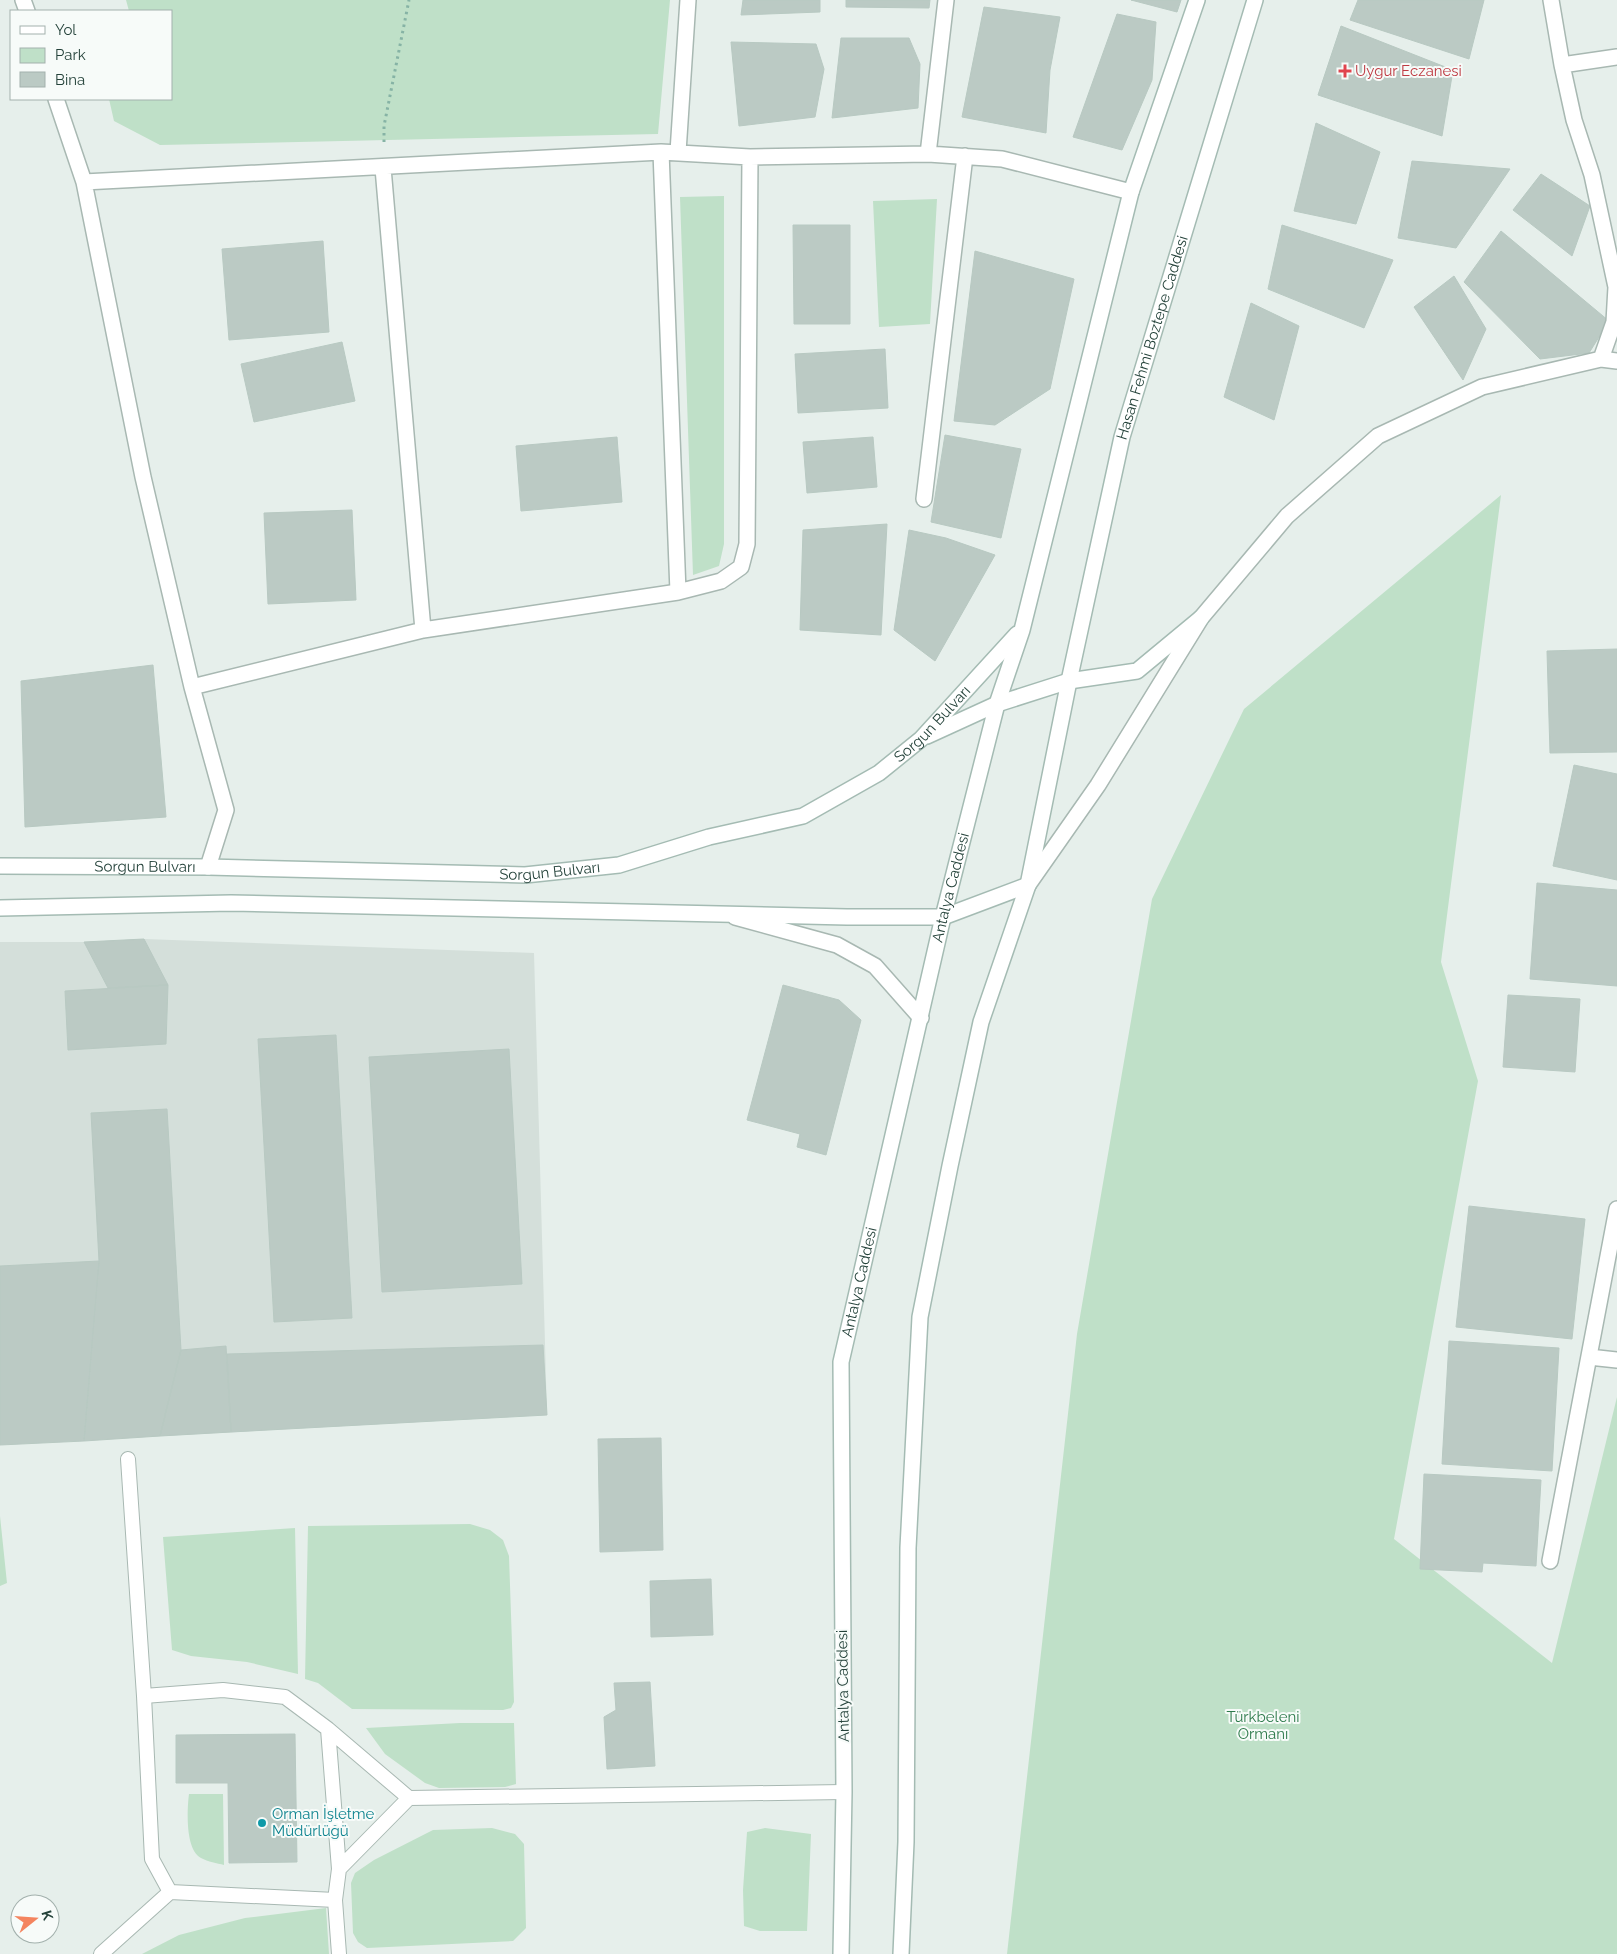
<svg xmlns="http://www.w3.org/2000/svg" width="1617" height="1954" font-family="Raleway,sans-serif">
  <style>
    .built { fill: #d4dfda }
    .green { fill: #bfe0c8 }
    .building { fill: #bbcac4; stroke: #b8c9c2 }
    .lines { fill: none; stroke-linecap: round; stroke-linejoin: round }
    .lane-casing { stroke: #a8b8b2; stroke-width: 16 }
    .street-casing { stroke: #a8b8b2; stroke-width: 18 }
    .secondary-casing { stroke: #a4bbb3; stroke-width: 18 }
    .path { stroke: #86b3a5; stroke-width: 3; stroke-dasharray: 2.5 4; stroke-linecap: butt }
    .lane { stroke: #fff; stroke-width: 14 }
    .street { stroke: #fff; stroke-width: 15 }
    .secondary { stroke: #fff; stroke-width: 15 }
    .health-dot { fill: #e0444e; stroke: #f7fbf9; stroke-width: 2 }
    .culture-dot { fill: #0f9aa8; stroke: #f7fbf9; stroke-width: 2 }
    .labels { text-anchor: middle; stroke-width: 4; stroke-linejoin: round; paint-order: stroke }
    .health-label { font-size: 15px; fill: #be3a42; stroke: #f7fbf9; text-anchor: start }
    .street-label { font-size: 15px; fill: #24423a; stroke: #f7fbf9 }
    .park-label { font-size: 15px; fill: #2d7a4b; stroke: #f7fbf9 }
    .culture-label { font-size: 15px; fill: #0d838f; stroke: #f7fbf9; text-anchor: start }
  </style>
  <rect width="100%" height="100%" fill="#e6efeb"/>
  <path class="built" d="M144,939L534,953L547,1415L0,1445V942H84Z"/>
  <path class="green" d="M126,0H670L658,134L160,145L114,121L109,99H171V11H129Z
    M724,196V544L719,566L693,575L680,197Z
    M937,199L930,324L879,327L873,201Z
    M1501,495L1441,962L1478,1081L1394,1539L1552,1663L1617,1397V1954H1007L1077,1334L1152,899L1244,709Z
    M0,1516L7,1583L0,1586Z
    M470,1524L490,1530L503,1540L509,1556L514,1702L511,1708L503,1710L352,1709L318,1683L305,1679L308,1526Z
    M295,1528L298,1674L247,1662L191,1656L172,1650L163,1537Z
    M460,1723H514L516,1784L505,1787L439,1788L425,1783L385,1754L366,1728Z
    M189,1794H223L224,1865C217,1863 208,1862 201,1858C185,1850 187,1809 189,1794Z
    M492,1828L515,1834L524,1844L526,1928L513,1941L367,1948L358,1942L353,1933L351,1883L355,1873L374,1860L433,1830Z
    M765,1828L811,1834L807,1931H760L744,1926L743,1890L747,1832Z
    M326,1908L329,1954H142L179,1935L245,1918Z"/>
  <path class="building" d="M743,0H820V12L741,15Z
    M846,0H930L929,8L846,7Z
    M1131,0H1181L1177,12Z
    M1358,0H1484L1469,59L1350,20Z
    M984,7L1060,17L1050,70L1046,133L962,117Z
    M1117,14L1156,22L1152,80L1122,150L1073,137Z
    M1341,26L1453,70L1442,136L1318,95Z
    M841,38H909L920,64L918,108L832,118Z
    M731,42L816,44L824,69L815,117L739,126Z
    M1316,123L1380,152L1356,224L1294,211Z
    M1412,161L1510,169L1456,248L1398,238Z
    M1541,174L1590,206L1572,256L1513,210Z
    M793,225H850V324H794Z
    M1282,225L1393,260L1364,328L1268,289Z
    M1501,231L1609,321L1589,353L1540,359L1464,282Z
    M323,241L329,332L229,340L222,249Z
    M975,251L1074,279L1050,389L995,425L954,421Z
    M1454,276L1486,329L1463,380L1414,307Z
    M1251,303L1299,326L1274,420L1224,397Z
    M342,342L355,401L254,422L241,364Z
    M885,349L888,408L798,413L795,354Z
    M945,435L1021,449L1001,538L931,522Z
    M617,437L622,502L521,511L516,446Z
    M873,437L877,487L807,493L803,442Z
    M352,510L356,600L268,604L264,513Z
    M887,524L881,635L800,630L803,530Z
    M909,530L946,538L995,555L935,661L894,630Z
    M1617,649V752L1550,753L1547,651Z
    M153,665L166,817L25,827L21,681Z
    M1574,765L1617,774V880L1553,866Z
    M1537,883L1617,890V986L1530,979Z
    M144,939L168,985L108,988L84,942Z
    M168,985L166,1044L68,1050L65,991Z
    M783,985L839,1000L861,1020L826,1155L797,1147L800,1134L747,1120Z
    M1508,995L1580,999L1575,1072L1503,1067Z
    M336,1035L352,1318L274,1322L258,1039Z
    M509,1049L522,1284L382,1292L369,1057Z
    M167,1109L181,1350L160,1436L84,1441L99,1261L91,1113Z
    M1469,1206L1585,1219L1572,1339L1456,1327Z
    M99,1261L84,1441L0,1445V1266Z
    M1449,1341L1559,1348L1552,1471L1442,1464Z
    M543,1345L547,1415L231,1432L227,1354Z
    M226,1346L231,1432L160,1436L181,1350Z
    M661,1438L663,1550L600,1552L598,1439Z
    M1424,1474L1541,1480L1536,1566L1483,1563L1482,1572L1420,1569Z
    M711,1579L713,1635L651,1637L650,1581Z
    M650,1682L655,1766L607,1769L604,1717L616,1710L614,1683Z
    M295,1734L297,1862L229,1863L228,1783H176V1735Z"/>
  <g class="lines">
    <defs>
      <path id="lane" d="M128,1459L144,1696
        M328,1729L285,1697L223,1690L144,1696L152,1859L170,1892L335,1900
        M339,1869L328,1729L409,1798
        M101,1954L170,1892
        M339,1954L335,1900L339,1869L409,1798L844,1792"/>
      <path id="street" d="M23,0L27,11
        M1551,0L1562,65L1574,120L1592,175L1616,287L1614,322L1601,359
        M1562,65L1617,57
        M56,99L84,182L143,477L192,687L226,810L208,867
        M661,152L678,592
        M678,152L688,0
        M928,154L946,0
        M383,168L423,630
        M84,182L661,152L750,157L928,154L1002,159L1131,192
        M924,499L965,156
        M192,687L423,630L678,592L721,581L741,567L747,544L750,157
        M1028,885L1098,785L1201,618L1287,516L1378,436L1482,387L1601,359L1617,361
        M735,917L837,945L875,966L921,1018
        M1589,1357L1617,1360
        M1550,1561L1617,1209"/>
      <g id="secondary">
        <path d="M927,736L997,704L1069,681L1137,671L1201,618"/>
        <path id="s1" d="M0,866L208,867L525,875L619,865L709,837L803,816L879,773L921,739L1017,634"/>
        <path d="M0,908L231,903L847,917H943L1028,885"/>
        <path id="s2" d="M841,1954L844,1792L841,1362L943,917L997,704L1022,630L1131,192L1197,0"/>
        <path id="s3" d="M901,1954L906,1842L908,1548L920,1317L950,1166L981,1022L1028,885L1069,681L1122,437L1255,0"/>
      </g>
    </defs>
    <use href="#lane" class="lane-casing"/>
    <use href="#street" class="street-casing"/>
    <use href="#secondary" class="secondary-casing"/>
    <path class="path" d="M384,142V126L409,0"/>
    <use href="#lane" class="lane"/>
    <use href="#street" class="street"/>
    <use href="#secondary" class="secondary"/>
  </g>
  <path class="health-dot" d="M1342.5 63.5h5v5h5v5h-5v5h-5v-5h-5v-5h5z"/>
  <circle class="culture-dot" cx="262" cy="1823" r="5"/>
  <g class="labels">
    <g class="health-label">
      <text x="1355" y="76">Uygur Eczanesi</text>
    </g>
    <g class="street-label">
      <text dy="5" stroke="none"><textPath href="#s3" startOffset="1645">Hasan Fehmi Boztepe Caddesi</textPath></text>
      <text dy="5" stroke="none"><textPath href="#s1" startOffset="970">Sorgun Bulvarı</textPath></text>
      <text dy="5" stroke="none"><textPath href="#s1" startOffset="145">Sorgun Bulvarı</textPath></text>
      <text dy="5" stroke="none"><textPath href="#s1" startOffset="550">Sorgun Bulvarı</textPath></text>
      <text dy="5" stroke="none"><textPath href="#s2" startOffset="1079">Antalya Caddesi</textPath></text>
      <text dy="5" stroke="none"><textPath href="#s2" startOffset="674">Antalya Caddesi</textPath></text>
      <text transform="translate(843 1686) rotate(-91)" y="5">Antalya Caddesi</text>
    </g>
    <g class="park-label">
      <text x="1263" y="1722">Türkbeleni<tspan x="1263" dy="17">Ormanı</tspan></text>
    </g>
    <g class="culture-label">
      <text x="272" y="1819">Orman İşletme<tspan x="272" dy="17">Müdürlüğü</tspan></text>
    </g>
  </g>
  <rect x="10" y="10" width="162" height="90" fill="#f7fbf9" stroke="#a3b1ad"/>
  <rect x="20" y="26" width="25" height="8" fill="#ffffff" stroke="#a3b1ad"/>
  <text x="55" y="35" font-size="15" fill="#24423a">Yol</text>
  <rect x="20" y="48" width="25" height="15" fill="#bfe0c8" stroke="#a3b1ad"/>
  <text x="55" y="60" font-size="15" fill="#24423a">Park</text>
  <rect x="20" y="72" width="25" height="15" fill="#bbcac4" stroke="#a3b1ad"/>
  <text x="55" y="85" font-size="15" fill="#24423a">Bina</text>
  <g transform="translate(35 1919) rotate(73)"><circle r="24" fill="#f7fbf9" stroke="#a3b1ad"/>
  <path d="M0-4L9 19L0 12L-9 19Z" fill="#f4845f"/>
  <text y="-8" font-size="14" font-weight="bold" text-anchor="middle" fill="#24423a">K</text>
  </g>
</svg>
